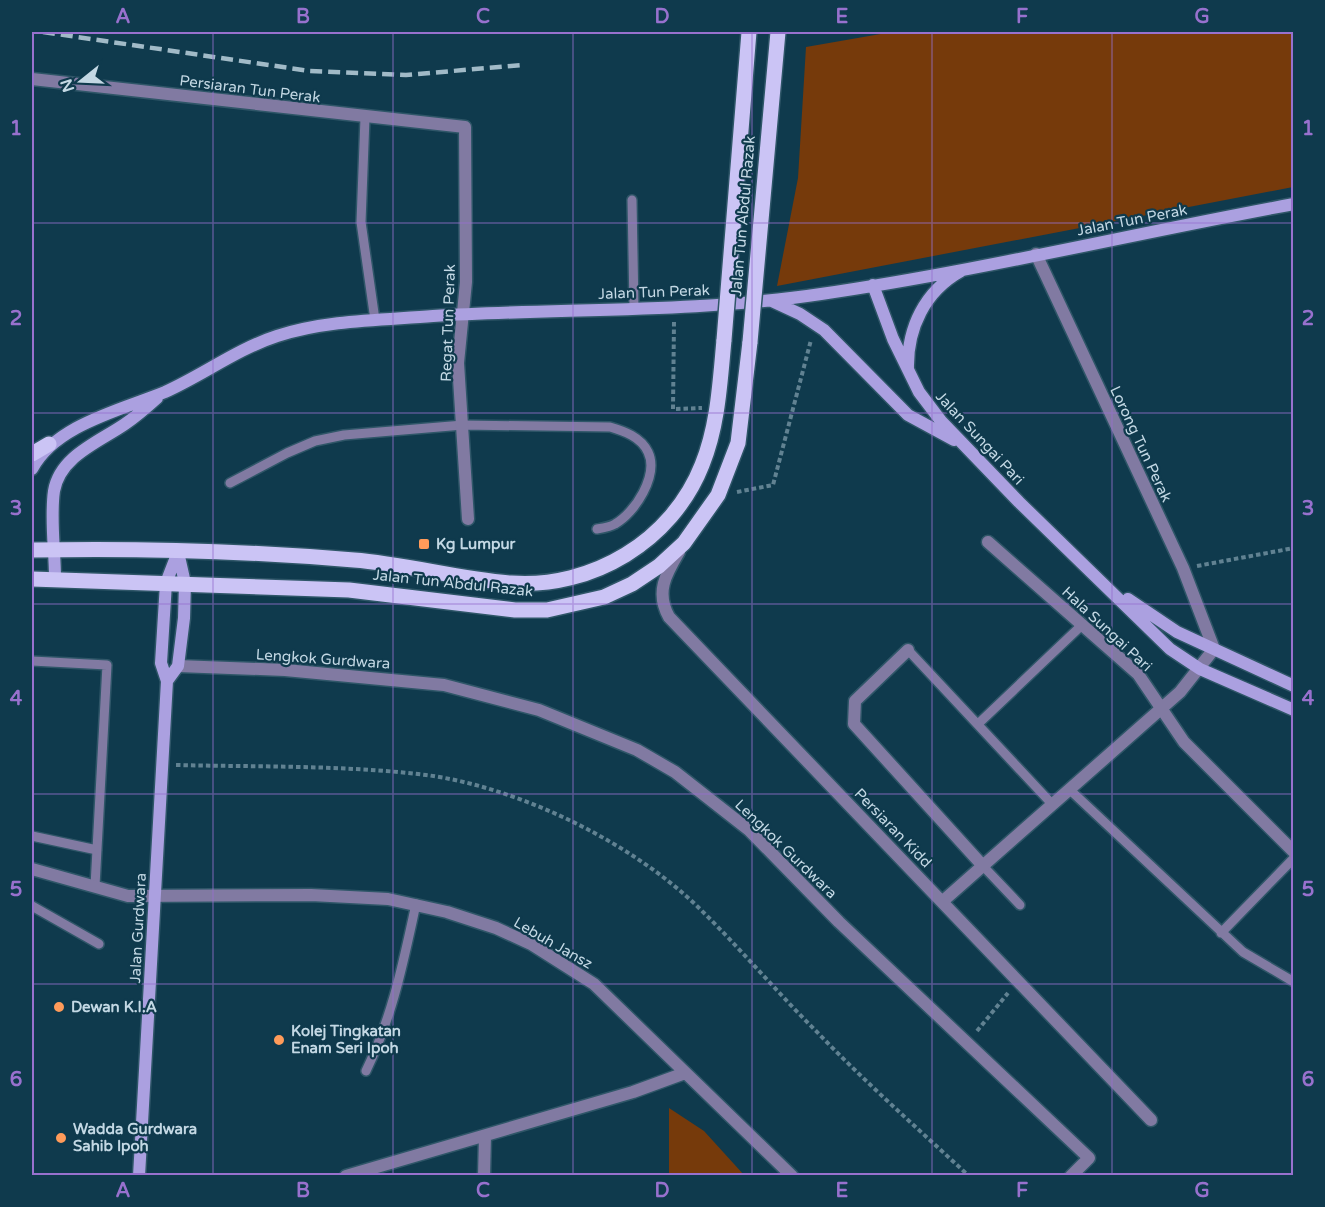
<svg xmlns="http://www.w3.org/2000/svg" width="1325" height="1207" font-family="'Varela Round',sans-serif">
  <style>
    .green { fill: #763a0b }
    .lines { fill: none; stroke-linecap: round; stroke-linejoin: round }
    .lane-casing { stroke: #2f5668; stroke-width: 12 }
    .street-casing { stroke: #2f5668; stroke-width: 15 }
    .secondary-casing { stroke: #2f5668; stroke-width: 15 }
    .primary-casing { stroke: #2f5668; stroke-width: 18 }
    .path { stroke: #618292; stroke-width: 4; stroke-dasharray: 4.5 3; stroke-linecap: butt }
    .lane { stroke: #817aa2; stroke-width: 9 }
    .street { stroke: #817aa2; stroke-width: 12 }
    .secondary { stroke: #aba0e0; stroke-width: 12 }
    .primary { stroke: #cbc4f5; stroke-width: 15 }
    .rail { stroke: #a1bac7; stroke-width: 4.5; stroke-dasharray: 12 6; stroke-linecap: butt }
    .primary-bridge-casing { stroke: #2f5668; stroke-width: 18; stroke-linecap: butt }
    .primary-bridge { stroke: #cbc4f5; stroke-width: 15 }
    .grid { fill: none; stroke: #9871ce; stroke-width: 1.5; stroke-opacity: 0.55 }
    .poi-dot { fill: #ff9b5a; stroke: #0f3a4d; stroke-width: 2 }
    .labels { text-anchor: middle; stroke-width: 4.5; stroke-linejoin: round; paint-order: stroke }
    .street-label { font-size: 15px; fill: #c3d8e4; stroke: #0f3a4d }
    .poi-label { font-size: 15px; font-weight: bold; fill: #c3d8e4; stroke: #0f3a4d; text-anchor: start }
    .neatline { fill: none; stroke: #9871ce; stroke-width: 2 }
    .grid-label { font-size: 20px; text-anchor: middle; font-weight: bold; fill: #9871ce }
  </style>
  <rect width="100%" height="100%" fill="#0f3a4d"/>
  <path class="green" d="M892,32H1293V187L777,286L798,178L806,47Z
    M669,1108L704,1131L744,1175H669Z"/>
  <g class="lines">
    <defs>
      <path id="lane" d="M365,118L361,222L375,320
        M632,200L634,308
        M230,483L287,453L315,441L344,435L463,425L610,427C624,431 641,437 648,452C659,475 635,513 615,524C610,527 603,528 597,529
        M908,650L1052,804
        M32,661L107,665L95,886
        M978,724L1082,625
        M1069,789L1243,952L1294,982
        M32,836L97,850
        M983,866L1020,905
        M32,906L99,944
        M1221,933L1294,858
        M366,1071C393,1015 403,963 416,904"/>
      <path id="street" d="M32,79L465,127L466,282L458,363L468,519
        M988,542L1138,674L1184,742L1294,852
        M679,552C666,574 655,592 669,617L1151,1120
        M908,650L855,701L854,724L983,866
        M178,666L285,670L444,685L539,710L637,750L675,772L749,830L839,922L1089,1158L1071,1176
        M32,869L128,896L311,895L388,899L447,912L496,928L531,944L594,984L792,1176
        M943,901L1180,692L1214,649L1183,568L1036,254
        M346,1176L633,1092L685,1073
        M484,1176L485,1136"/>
      <path id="secondary" d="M873,285L893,339L919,392L941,421L1019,502L1170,649L1200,669L1294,710
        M772,301L800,314L824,330L908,415L954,440
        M908,369C907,328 925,291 961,271
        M32,469C55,425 121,410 165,392C203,375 237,349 277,336C326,320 382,320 433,316C562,308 693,313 821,294C979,271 1136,233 1294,204
        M55,579C55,550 50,519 54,491C60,456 99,442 125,424C137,416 147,407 157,398
        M1128,599L1177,632L1294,686
        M167,681L178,666L184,618L185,583L178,552
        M139,1176L167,681L161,663L166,583L178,552"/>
      <path id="primary" d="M32,454L49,444
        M32,550C138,548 247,551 354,560C406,564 458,579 511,583C592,589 672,541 702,465C718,426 720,382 724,340
        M32,579L349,590L515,610H547L604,597L632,584L659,566L684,543L718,495L738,443L750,342"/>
    </defs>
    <use href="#lane" class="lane-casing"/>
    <use href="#street" class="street-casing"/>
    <use href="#secondary" class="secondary-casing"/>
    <use href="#primary" class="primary-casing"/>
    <path class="path" d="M674,322L673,409L702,408
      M737,492L773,485L811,340
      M1197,566L1294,548
      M176,765C259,767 344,765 426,775C518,787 631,842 698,907C738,946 775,990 815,1030C864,1081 917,1128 969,1176
      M977,1031L1008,993"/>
    <use href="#lane" class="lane"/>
    <use href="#street" class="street"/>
    <use href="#secondary" class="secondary"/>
    <use href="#primary" class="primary"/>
    <path class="rail" d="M43,32L310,71L406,75L522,65"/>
    <defs>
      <path id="primary-bridge" d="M724,340L749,32
        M750,342L778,32"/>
    </defs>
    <use href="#primary-bridge" class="primary-bridge-casing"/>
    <use href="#primary-bridge" class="primary-bridge"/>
  </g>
  <path class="grid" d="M213,32V1176M393,32V1176M573,32V1176M752,32V1176M932,32V1176M1112,32V1176M32,223H1294M32,413H1294M32,604H1294M32,794H1294M32,984H1294"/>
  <g class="poi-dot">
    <rect x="418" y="538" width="12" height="12" rx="3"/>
    <circle cx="59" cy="1007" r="6"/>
    <circle cx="279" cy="1040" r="6"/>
    <circle cx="61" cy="1138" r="6"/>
  </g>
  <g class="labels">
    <g class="street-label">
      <text transform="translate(250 89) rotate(7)" y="5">Persiaran Tun Perak</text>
      <text transform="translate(743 216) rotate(-85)" y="5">Jalan Tun Abdul Razak</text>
      <text transform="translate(1132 220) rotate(-11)" y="5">Jalan Tun Perak</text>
      <text transform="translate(654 292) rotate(-2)" y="5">Jalan Tun Perak</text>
      <text transform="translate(448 323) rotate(-88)" y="5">Regat Tun Perak</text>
      <text transform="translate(980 438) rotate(47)" y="5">Jalan Sungai Pari</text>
      <text transform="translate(1141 444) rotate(65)" y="5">Lorong Tun Perak</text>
      <text transform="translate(453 583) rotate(6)" y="5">Jalan Tun Abdul Razak</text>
      <text transform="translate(1107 629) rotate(43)" y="5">Hala Sungai Pari</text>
      <text transform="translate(323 659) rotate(4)" y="5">Lengkok Gurdwara</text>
      <text transform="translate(893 828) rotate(46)" y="5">Persiaran Kidd</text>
      <text transform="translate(786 849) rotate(44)" y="5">Lengkok Gurdwara</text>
      <text transform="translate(138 928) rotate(-87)" y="5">Jalan Gurdwara</text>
      <text transform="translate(553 943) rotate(30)" y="5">Lebuh Jansz</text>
    </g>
    <g class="poi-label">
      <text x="436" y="549">Kg Lumpur</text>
      <text x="71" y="1012">Dewan K.I.A</text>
      <text x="291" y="1036">Kolej Tingkatan<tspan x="291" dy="17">Enam Seri Ipoh</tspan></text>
      <text x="73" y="1134">Wadda Gurdwara<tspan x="73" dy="17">Sahib Ipoh</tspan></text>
    </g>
  </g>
  <rect width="1325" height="1207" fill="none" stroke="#0f3a4d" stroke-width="66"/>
  <g transform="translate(81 81) rotate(252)" stroke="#0f3a4d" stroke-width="4.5" paint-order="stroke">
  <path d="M0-4.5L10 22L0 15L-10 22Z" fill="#c3d8e4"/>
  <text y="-9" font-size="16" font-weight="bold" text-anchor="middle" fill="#c3d8e4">N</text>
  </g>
  <rect x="33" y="33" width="1259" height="1141" class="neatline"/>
  <g class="grid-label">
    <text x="123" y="23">A</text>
    <text x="303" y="23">B</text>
    <text x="483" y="23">C</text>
    <text x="662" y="23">D</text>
    <text x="842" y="23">E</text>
    <text x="1022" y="23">F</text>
    <text x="1202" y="23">G</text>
    <text x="16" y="135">1</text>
    <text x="1308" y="135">1</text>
    <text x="16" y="325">2</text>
    <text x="1308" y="325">2</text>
    <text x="16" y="515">3</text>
    <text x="1308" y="515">3</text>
    <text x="16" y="705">4</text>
    <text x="1308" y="705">4</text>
    <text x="16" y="896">5</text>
    <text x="1308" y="896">5</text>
    <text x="16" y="1086">6</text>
    <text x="1308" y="1086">6</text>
    <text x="123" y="1197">A</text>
    <text x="303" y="1197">B</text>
    <text x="483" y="1197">C</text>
    <text x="662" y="1197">D</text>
    <text x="842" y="1197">E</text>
    <text x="1022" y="1197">F</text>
    <text x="1202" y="1197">G</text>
  </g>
</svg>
